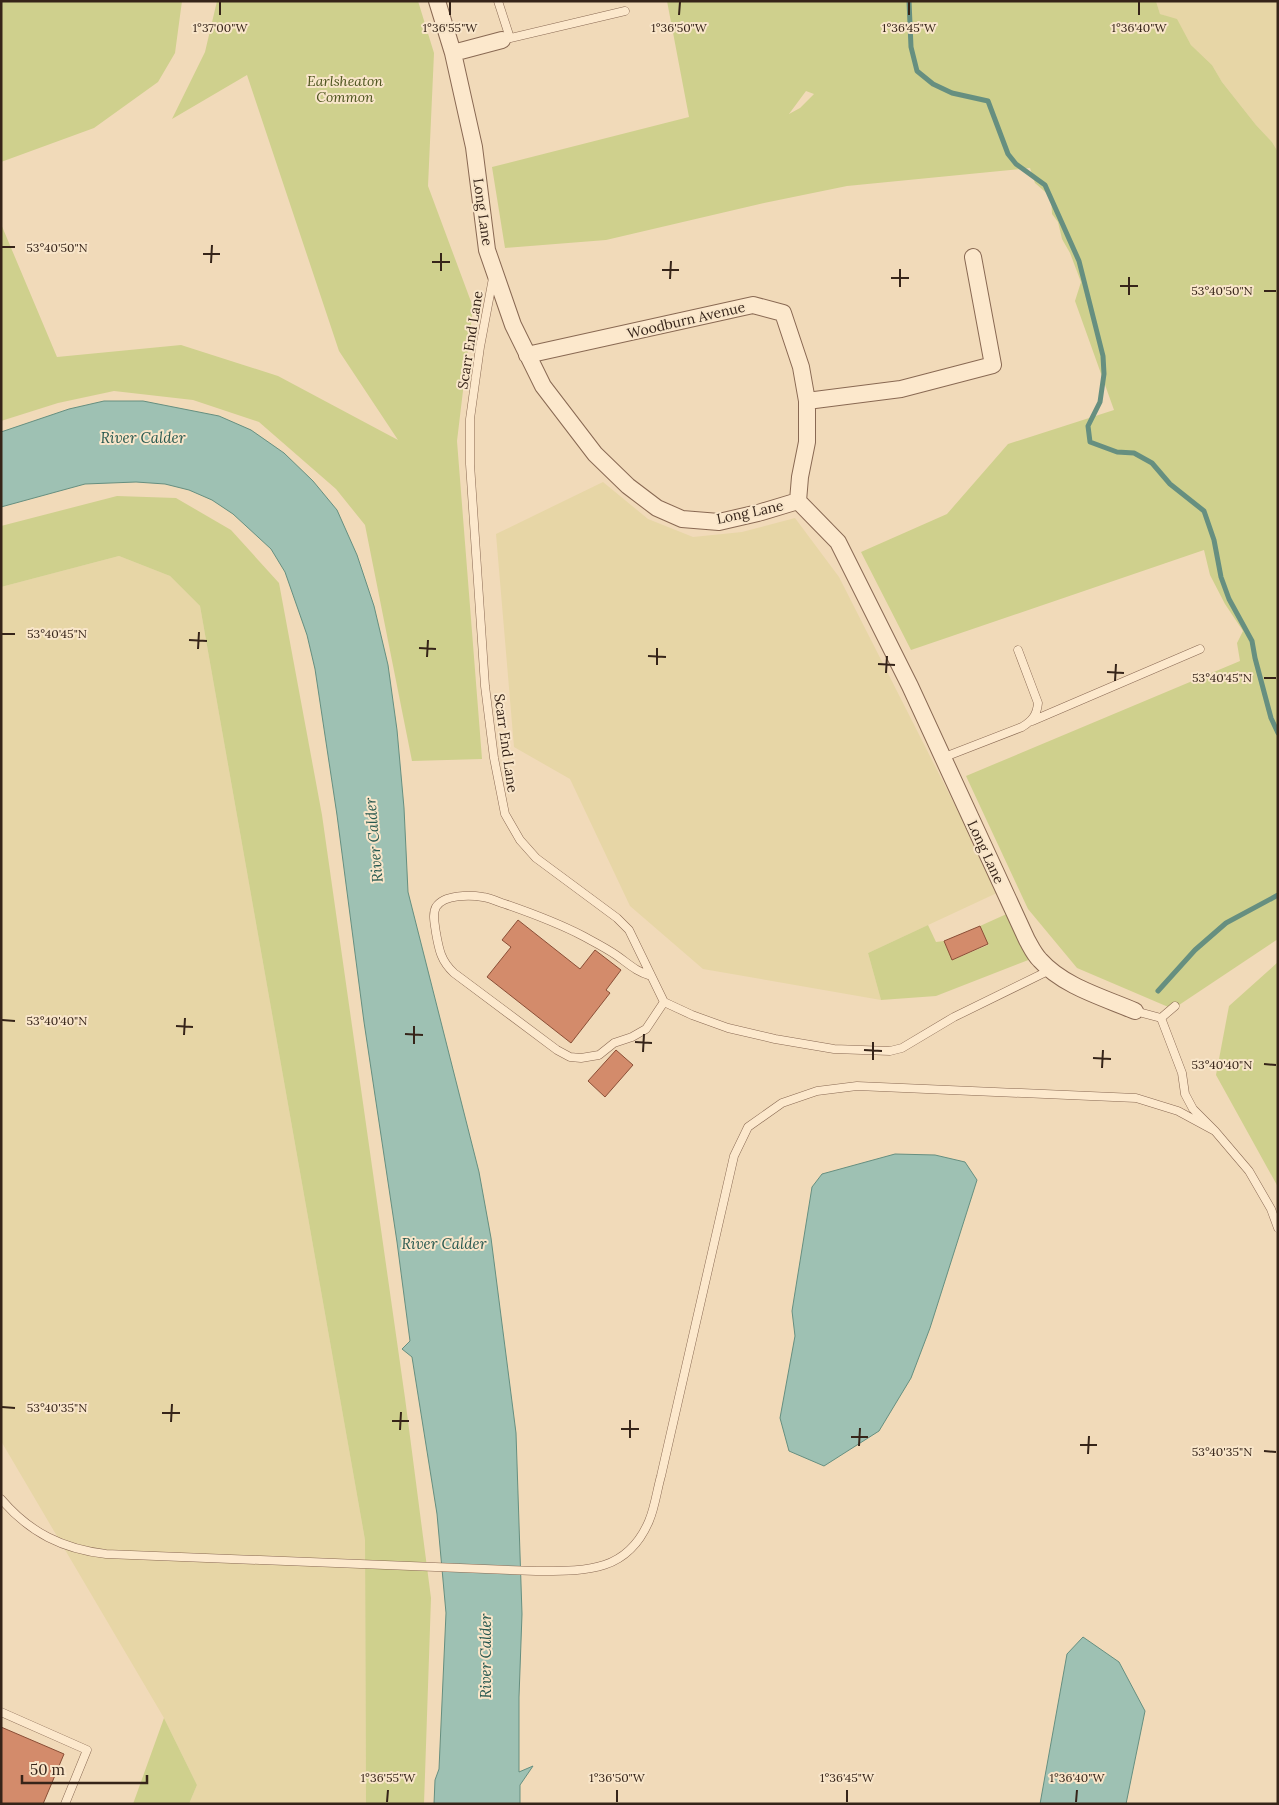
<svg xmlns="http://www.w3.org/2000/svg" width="1279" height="1805" font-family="Lora,serif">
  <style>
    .farmland { fill: #e7d6a6 }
    .green { fill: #cfd08d; fill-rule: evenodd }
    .water { fill: #9ec1b3; stroke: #668f80 }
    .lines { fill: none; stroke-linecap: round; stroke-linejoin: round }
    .stream { stroke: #668f80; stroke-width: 5 }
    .building { fill: #d38b6b; stroke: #8a4e36 }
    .service-casing { stroke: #896953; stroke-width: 9 }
    .minor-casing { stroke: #896953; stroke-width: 18 }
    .service { stroke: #fce8cc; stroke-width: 8 }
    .minor { stroke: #fce8cc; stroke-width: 16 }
    .ticks { fill: none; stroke: #362419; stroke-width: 2 }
    .labels { text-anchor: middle; stroke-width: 4; stroke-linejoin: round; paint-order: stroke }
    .park-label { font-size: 14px; font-style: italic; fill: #4d541e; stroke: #f8e5c9 }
    .street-label { font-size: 14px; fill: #362419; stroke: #f8e5c9 }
    .water-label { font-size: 15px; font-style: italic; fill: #27584f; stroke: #f8e5c9 }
    .ticks-label { font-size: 12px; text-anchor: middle; fill: #362419; stroke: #f8e5c9; stroke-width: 4; stroke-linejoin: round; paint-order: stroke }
  </style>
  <rect width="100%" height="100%" fill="#f1dab9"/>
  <path class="farmland" d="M1156,1H1278V152L1272,142L1256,125L1222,82L1212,65L1191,45L1177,20L1160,14Z
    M603,482L648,519L693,537L742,532L795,518L839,577L999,892L868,953L881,1000L703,969L630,906L570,779L514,747L496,534Z
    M119,556L170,576L200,606L365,1540L366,1804H189L197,1785L164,1718L1,1441V587Z"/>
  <path class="green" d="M1,1H182L175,53L158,82L94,128L1,162Z
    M217,1H418L434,53L428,186L473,307L457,441L482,759L412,761L365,525L336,489L259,422L193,400L114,391L58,403L1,421V224L57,357L181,345L278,376L398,440L339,351L247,75L172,119L205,52Z
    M667,1H1156L1160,14L1177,19L1191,45L1212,65L1222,82L1256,125L1272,142L1278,152V939L1173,1009L1077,968L1028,909L966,776L1240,661L1237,643L1243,631L1225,604L1210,575L1204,550L911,650L861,552L947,514L1008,444L1114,410L1075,301L1081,282L1070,253L1062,239L1058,222L1052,214L1051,197L1035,183L1030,168L847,186L764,203L606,240L505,248L492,167L689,117ZM806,91L814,94L800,108L789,114Z
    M117,496L176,498L231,530L279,583L322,815L405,1398L431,1598L424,1804H366L365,1540L200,606L170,576L119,556L1,587V526Z
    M1011,912L1031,959L936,996L881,1000L868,953L928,925L936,942L944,941L952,960L988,945L980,926Z
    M1278,962V1187L1216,1075L1229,1006Z
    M164,1718L197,1785L189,1804H133Z"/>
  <path class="water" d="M104,401H143L219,416L251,430L284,453L313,481L337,510L357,555L374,606L388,665L397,730L404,808L408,892L479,1172L491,1238L516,1433L522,1614L519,1697V1772L533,1766L520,1785V1804H434L435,1780L439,1769L446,1613L437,1514L412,1357L402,1349L410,1341L397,1242L364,1022L337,815L315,669L307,635L285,572L271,549L233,514L212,500L189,490L165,484L136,482L85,484L1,507V432L69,409Z
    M895,1154L935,1155L965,1162L977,1180L930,1328L911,1378L879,1431L824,1466L789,1451L780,1418L795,1336L792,1311L812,1187L822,1174Z
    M1083,1637L1119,1662L1145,1711L1126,1804H1040L1067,1654Z"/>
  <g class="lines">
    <path class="stream" d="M909,1L911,47L917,71L933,84L952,93L988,101L1008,154L1016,164L1045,185L1079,261L1103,356L1104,374L1100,402L1088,426L1090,442L1117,452L1134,453L1152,463L1170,484L1204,511L1214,540L1221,577L1229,599L1252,641L1255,658L1271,718L1278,733
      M1158,991L1195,950L1226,923L1278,895"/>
  </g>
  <path class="building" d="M518,920L580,969L595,950L621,970L606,990L610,993L571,1043L487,977L511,947L502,940Z
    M980,926L988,944L952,960L944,941Z
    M616,1050L633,1065L605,1097L588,1081Z
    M1,1727L64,1754L43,1804H1Z"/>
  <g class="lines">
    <defs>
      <path id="service" d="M498,1L510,38
        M502,40L625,11
        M493,278L480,347L470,419V464L485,686L494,758L505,814L520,840L536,858L617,918L629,930L664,1002L692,1015L728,1028L775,1039L834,1049L890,1051L902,1048L954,1017L1050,970
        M1032,721L1200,649
        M942,758L1022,727C1032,721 1037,715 1038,703L1018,650
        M651,976C635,971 629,964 616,955C606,948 594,942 583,936C558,923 531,913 505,904C498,902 491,898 483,897C471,895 444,894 436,907C432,914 435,925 436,933C439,950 441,961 454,973L557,1050L570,1057L581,1058L599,1055L614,1043L632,1037L646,1029L664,1002
        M1135,1011L1161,1018L1175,1006
        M1161,1018L1182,1073L1185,1094L1193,1109L1215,1131L1249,1171L1271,1209L1278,1228
        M1,1499C30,1533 63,1549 106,1554L536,1571C585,1571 627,1573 649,1521C655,1507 657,1490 661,1476L734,1156L748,1127L782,1103L817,1091L857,1086L1136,1098L1178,1111L1215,1131
        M1,1712L87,1750L65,1804"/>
      <path id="minor" d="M437,1L453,53L474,147L487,250L513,325L543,386L595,454L628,486L657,508L682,519L719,522L758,513L798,501L838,542L910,686L1027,940C1031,947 1034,954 1040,960C1063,986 1102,997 1135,1011
        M453,53L502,40
        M527,355L753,305L783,313L801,367L807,401V442L800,477L798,501
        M807,401L901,389L993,365L973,257"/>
    </defs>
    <use href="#service" class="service-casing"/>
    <use href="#minor" class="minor-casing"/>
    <use href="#service" class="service"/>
    <use href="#minor" class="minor"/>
  </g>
  <path class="ticks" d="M220,15V2M450,15V2M679,15L680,2M909,15V2M1139,15V2M2,247H15M203,254H220M432,262H450M211,263L212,245M662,270H679M441,271V253M891,278H909M670,279L671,261M1120,286H1138M900,287V269M1264,291H1276M1129,295V277M2,634H15M189,640L207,641M419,648L436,649M198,649L199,632M648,656L666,657M427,657L428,640M878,664L895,665M657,665V648M1107,672L1124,673M886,673L887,656M1264,678H1276M1115,681L1116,664M2,1020L15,1021M176,1026L193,1027M405,1034L423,1035M184,1035L185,1018M635,1042L652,1043M414,1044V1026M864,1050L882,1051M643,1052L644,1034M1093,1058L1111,1059M873,1060V1042M1264,1064L1276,1065M1102,1068L1103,1050M2,1407L15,1408M162,1413H180M392,1421H409M171,1422L172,1404M621,1429H639M400,1430L401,1412M851,1437H868M630,1438V1420M1080,1445H1097M859,1446L860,1428M1264,1451L1276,1452M1088,1454L1089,1436M387,1802L388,1790M617,1802V1790M847,1802V1790M1076,1802L1077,1790"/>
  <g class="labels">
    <g class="park-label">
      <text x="345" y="86">Earlsheaton<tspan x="345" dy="16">Common</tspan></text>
    </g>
    <g class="street-label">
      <text transform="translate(483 212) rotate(82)" y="5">Long Lane</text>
      <text transform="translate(686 320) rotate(-13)" y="5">Woodburn Avenue</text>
      <text transform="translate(470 340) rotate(-81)" y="5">Scarr End Lane</text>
      <text transform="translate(750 512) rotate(-12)" y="5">Long Lane</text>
      <text transform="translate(506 743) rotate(82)" y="5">Scarr End Lane</text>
      <text transform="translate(986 852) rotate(65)" y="5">Long Lane</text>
    </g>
    <g class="water-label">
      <text x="143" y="443">River Calder</text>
      <text transform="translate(374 840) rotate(-95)" y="5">River Calder</text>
      <text x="444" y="1249">River Calder</text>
      <text transform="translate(486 1656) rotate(-90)" y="5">River Calder</text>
    </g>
  </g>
  <g class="ticks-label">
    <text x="220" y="32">1°37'00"W</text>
    <text x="450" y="32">1°36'55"W</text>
    <text x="679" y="32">1°36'50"W</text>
    <text x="909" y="32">1°36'45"W</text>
    <text x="1139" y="32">1°36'40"W</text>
    <text x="57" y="252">53°40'50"N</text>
    <text x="1222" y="295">53°40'50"N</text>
    <text x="57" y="638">53°40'45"N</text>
    <text x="1222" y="682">53°40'45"N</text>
    <text x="57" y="1025">53°40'40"N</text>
    <text x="1222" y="1069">53°40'40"N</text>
    <text x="57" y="1412">53°40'35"N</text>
    <text x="1222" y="1456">53°40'35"N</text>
    <text x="388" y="1782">1°36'55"W</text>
    <text x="617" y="1782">1°36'50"W</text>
    <text x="847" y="1782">1°36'45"W</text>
    <text x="1077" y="1782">1°36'40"W</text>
  </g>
  <rect width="1279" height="1805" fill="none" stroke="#362419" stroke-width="5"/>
  <path d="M22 1775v8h125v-8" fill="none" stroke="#362419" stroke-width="2.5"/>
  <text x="30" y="1775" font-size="15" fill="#362419" stroke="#f8e5c9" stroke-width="4" paint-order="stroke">50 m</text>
</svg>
